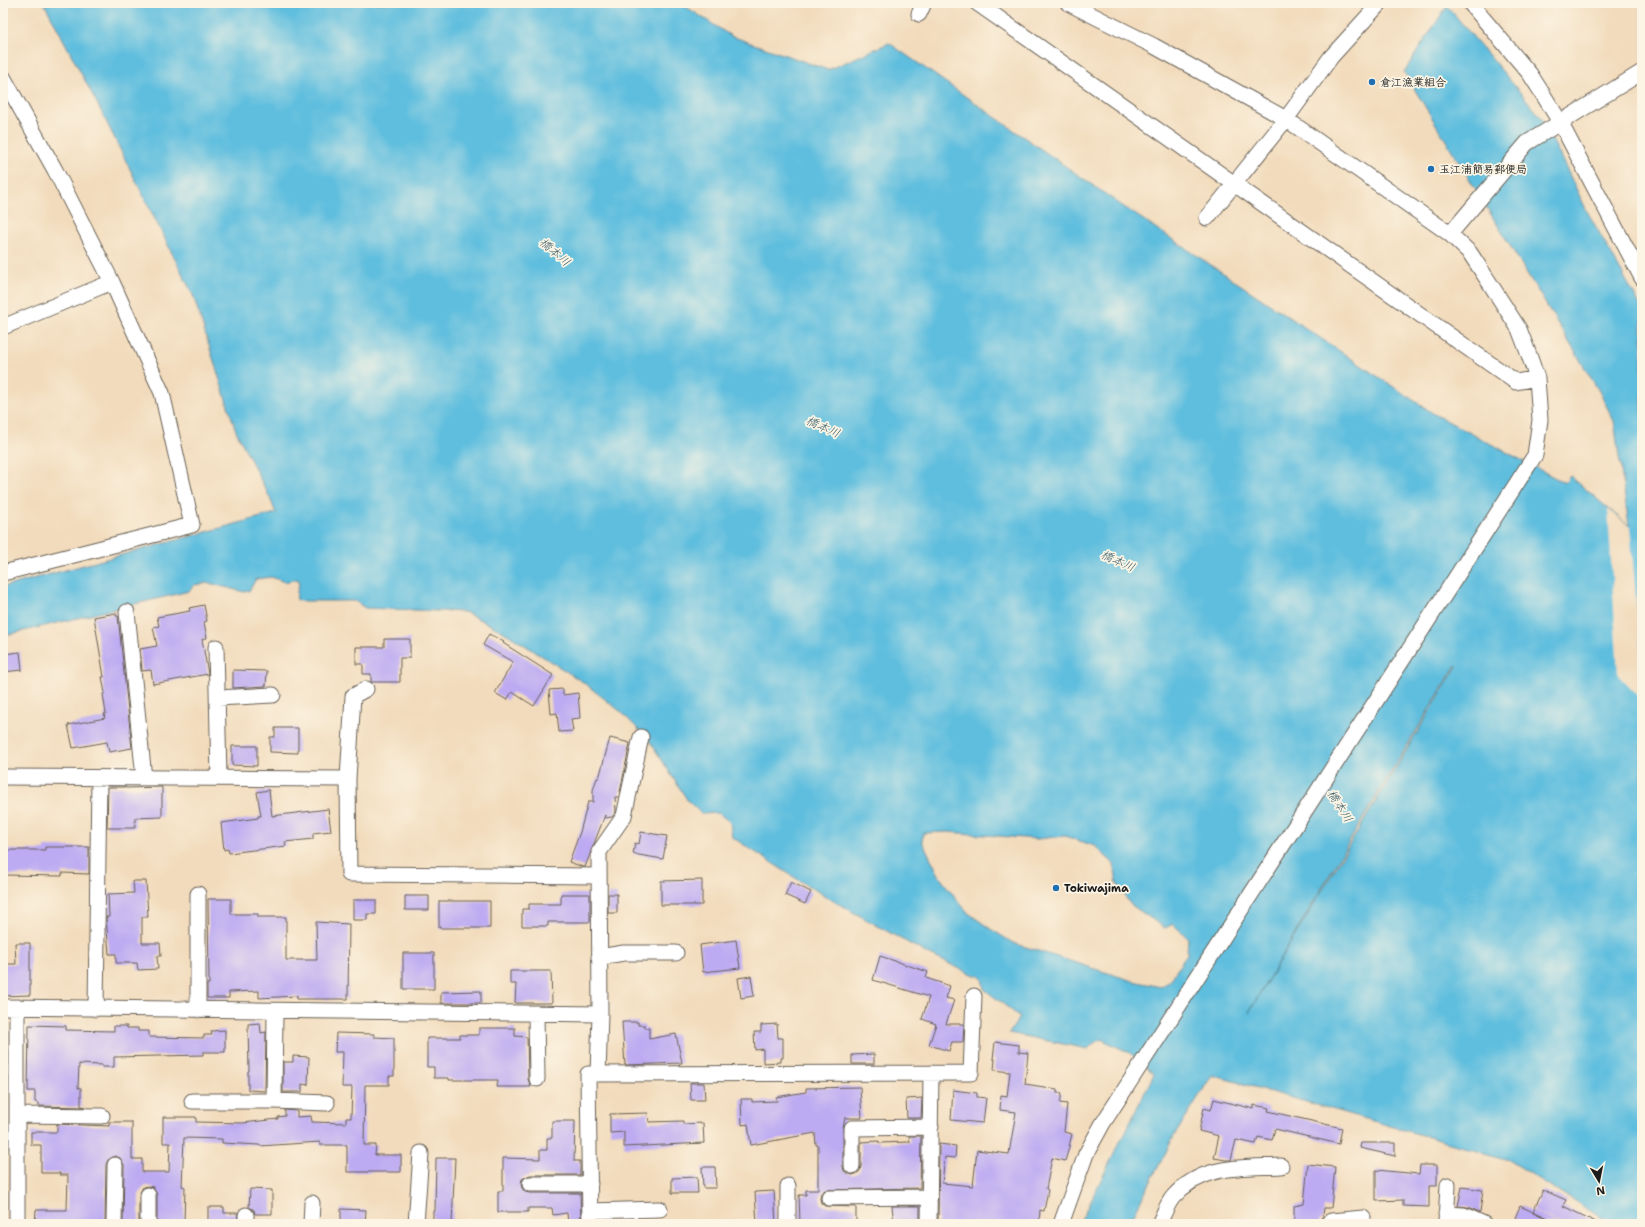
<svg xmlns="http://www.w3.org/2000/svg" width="1645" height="1227" font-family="'Shantell Sans','Klee One',sans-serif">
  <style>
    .water { fill: #5fbede; stroke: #3e6d7d; fill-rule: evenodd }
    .pier { fill: #f2dbbc }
    .building { fill: #bcaaf2 }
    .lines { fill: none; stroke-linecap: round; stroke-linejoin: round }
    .minor-casing { stroke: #675f54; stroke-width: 17 }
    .minor { stroke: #fff; stroke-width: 15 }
    .poi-dot { fill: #1f6fb2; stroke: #fcf5e5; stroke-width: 1.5 }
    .labels { text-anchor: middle; stroke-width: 3.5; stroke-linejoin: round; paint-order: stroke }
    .poi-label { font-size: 11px; font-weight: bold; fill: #1c1c1c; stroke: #fcf5e5; text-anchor: start }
    .water-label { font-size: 12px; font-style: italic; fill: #375d6a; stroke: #fcf5e5 }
  </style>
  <rect width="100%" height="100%" fill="#fcf5e5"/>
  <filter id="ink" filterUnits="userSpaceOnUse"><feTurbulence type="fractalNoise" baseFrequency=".025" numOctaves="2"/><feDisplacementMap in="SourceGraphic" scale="8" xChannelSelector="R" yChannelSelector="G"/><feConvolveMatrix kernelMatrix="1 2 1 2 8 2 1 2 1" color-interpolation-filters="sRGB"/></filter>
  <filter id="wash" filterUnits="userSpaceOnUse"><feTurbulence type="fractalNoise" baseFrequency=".012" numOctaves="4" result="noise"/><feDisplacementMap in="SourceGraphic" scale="16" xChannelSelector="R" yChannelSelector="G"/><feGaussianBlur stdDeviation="0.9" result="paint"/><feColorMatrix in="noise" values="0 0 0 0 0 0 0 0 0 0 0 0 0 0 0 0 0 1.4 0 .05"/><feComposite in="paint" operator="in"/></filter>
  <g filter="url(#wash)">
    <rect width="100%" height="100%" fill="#f2dbbc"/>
    <path class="water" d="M44,3H680L731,36L828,70L889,43L1121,205L1434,414L1565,483L1570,476L1629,526L1614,421L1599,391L1404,72L1447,6L1541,117L1587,211L1640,305L1642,315V1224H1611L1509,1160L1212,1075L1173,1138L1129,1224H1079L1154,1074L1130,1053L1101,1039L1094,1043L1088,1049L1009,1033L1020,1017L984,989L982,979L979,976L969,973L926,953L837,903L797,879L732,837L730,822L718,813L702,814L688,801L649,740L620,711L583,682L504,632L465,612L365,608L355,601H301L297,600C295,592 300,587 299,580L297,579L285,582L271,577L256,579L249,591L244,592L209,583L194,585L189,591L3,636V587L276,513L270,498L236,431L193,295L100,109ZM1456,665L1457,666L1249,1012L1356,830ZM947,832L1037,839L1065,836L1095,846L1114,864L1117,883L1130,904L1165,928L1173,924L1188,938L1187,954L1170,981L1161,987L1133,981L1013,943L989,928L967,912L941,879L922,841L923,833Z"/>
    <path class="pier" d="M1608,509L1630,527L1642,671V701L1618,675Z"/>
    <g id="blocks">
      <path class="building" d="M204,605L207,621L204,622L207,638L202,639L208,674L153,684L151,670L142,671L140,649L157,646L153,627L159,626L157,617L190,611L189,608Z
        M116,613V616H118L132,748L109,752L107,742L73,748L68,725L105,718L104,714H106L103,694L105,693L102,677H104L94,617Z
        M489,634L504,642L503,643L553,675L534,706L512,692L507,700L495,693L513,662L483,645Z
        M384,639H410V658H400V682H371V674H363V664H356V647H384Z
        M20,652L22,670L3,672V654Z
        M233,670L267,671L266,686L233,688Z
        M563,689V695L578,693L580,718L571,719L573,731L559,732L557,713L551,714L549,690Z
        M275,728H298V753L270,752V737H275Z
        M610,738L630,743L619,797H615L616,812L612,817L605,818V815L585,867H583L569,862L580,832L588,802H593V790L597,778H599Z
        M232,746H257V766L232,765Z
        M108,787H126V788L162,787V817L135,818V828H107Z
        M269,790L272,816L328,809L331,831L313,833V839L285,842L286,846L229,853L228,849L224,850L221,823L258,818V816H261L257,792Z
        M641,832L667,836L663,859L633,854L635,843L639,844Z
        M45,847H89V874L62,873V876L4,875L5,850H45Z
        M702,880V905H661V881Z
        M133,881H146L148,917H142V943H160L161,956H157L158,969L138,970L137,963H116V954H109L106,917H109L108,894L134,893Z
        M791,882L811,892L805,904L785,895Z
        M561,894H590V922H548V926H522V909H529V904H561Z
        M608,894H617V913H608Z
        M405,896H429V910H405Z
        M208,899H231V914H258V917H286V960H317L316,922L349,924L348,999H297V996L259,998V991L229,992V998H207V984H209Z
        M353,900H376V914H367V920H353Z
        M439,901H490V928H439Z
        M736,940L740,968L703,972L700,945Z
        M15,943H30V995L3,996V964H16Z
        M403,953H434V989H403Z
        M880,956L928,972L926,978L950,986L946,998L954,1000L946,1024H964L963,1042H952L949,1051L929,1045L936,1024L922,1019L929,997L873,980Z
        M510,971H551L552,1003H515L516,984H510Z
        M751,976L754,996L741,998L738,978Z
        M481,991V1003H441V992Z
        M622,1022H638V1025H645V1028H649V1039L676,1034L682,1063L625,1065Z
        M260,1023L261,1033L266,1032L265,1091L248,1090V1071H249L248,1024Z
        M777,1024L778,1038H783V1058H781V1062L763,1063V1049L755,1050L754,1032H761V1025Z
        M29,1025L66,1026V1030L114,1031V1026H127V1028H138V1031H149V1037L204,1038V1035H212L211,1031L225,1030V1052H203V1055L114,1057V1067H102V1065L79,1064L78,1088H81V1106L86,1107L39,1106V1103L35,1102V1091H28Z
        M479,1028H515V1036L527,1037L528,1079L531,1087H497L498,1080H449V1078H434V1067H427V1038H460V1035H479Z
        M336,1033L374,1034V1037L394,1038V1076H389V1085H365L364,1145H376L375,1155H401V1172H347V1145H320V1142L260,1146L259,1145L222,1143V1139L184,1138L182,1186L185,1187L184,1224H157V1195L153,1187L148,1186L143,1187L139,1195V1224H123L124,1165L120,1158L115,1156L108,1160L106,1165L105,1224H35L36,1210H67L68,1175H60V1173H41V1145H31V1132H57V1124L109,1126V1122H132V1159H142V1172H169L170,1143H163V1117H196V1122L243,1123L278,1119V1117L285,1116V1110L297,1111V1117L311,1116L312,1122L346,1123V1118H351L352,1087H342L343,1052H335Z
        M995,1042L1019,1045V1052L1028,1053L1025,1084L1057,1089V1093H1062L1060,1103L1067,1104L1064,1132L1072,1134L1068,1151L1065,1161L1052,1158L1046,1189L1048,1190L1044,1211L1040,1210L1039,1224H938L939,1144L956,1146L955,1158L945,1157L942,1183L973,1186L977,1150L1009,1154L1016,1112L1000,1110L1001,1095L1007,1096L1010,1072L994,1070L995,1059H993Z
        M874,1054V1064H852V1055Z
        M293,1056L309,1057L308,1085L302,1084V1092H283V1062H293Z
        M690,1083H704L705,1100H691Z
        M860,1087L862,1118H845L843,1128V1166L844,1171L852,1175L856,1174L860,1171L861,1166V1142L879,1141V1143L910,1142L909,1136H921L920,1188L825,1190L821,1193L820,1198L821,1203L825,1206L856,1207V1224H800L799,1195H806V1190H818V1145H816L815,1133L751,1145L748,1124L742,1125L741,1099H752V1102L777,1101L776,1097L806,1092V1088Z
        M953,1090L977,1093V1097L986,1098L983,1123L951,1120Z
        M922,1098L921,1118H907L906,1099Z
        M1214,1099L1254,1109V1105L1269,1108L1268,1111L1342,1128L1339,1144L1275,1129L1272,1140L1258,1137L1256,1144L1236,1140L1231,1160H1226L1214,1158L1219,1136L1199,1131L1204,1108L1211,1110Z
        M648,1113L649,1122L683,1121V1124L703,1123L704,1143L624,1147V1132L610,1133V1114Z
        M552,1121H575L574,1161H580V1175H530L522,1179L521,1184L522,1188L525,1192L530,1193H580L581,1224H568L567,1213L553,1215L552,1208H528V1212H498V1191H503V1158L540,1159V1150H547V1138H552Z
        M1361,1143H1395V1156L1360,1148Z
        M436,1158H455L452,1224H433V1211H435Z
        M1308,1164L1335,1167L1331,1208H1324L1323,1216L1321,1221H1319V1224H1294V1206L1304,1204Z
        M1420,1165H1437V1186H1429V1207L1403,1206V1200L1376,1201V1170L1419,1174Z
        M702,1167H715L716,1188H703Z
        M697,1177L698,1193H672V1178Z
        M1462,1187L1483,1190L1480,1212L1467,1207L1458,1206Z
        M250,1189L272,1190V1214H255L254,1210L249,1207Z
        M1543,1190L1566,1200L1563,1206L1600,1224H1561L1533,1211Z
        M774,1191L776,1224H757L755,1192Z
        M892,1206H920V1224H909V1222L894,1224Z
        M1520,1206L1559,1224H1527L1515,1218Z
        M208,1207H224V1213H238L237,1224H208Z
        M341,1209L366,1210L365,1224H341Z"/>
    </g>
  </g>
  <g filter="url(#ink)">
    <use href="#blocks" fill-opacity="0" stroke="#675f54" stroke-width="1"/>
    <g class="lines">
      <defs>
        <path id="minor" d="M977,3L1516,382L1537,378
          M1470,3L1530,74L1544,96L1560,122L1642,278
          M919,14L924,3
          M3,77L55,170L112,282L162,393L192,525L3,573
          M1207,218L1286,119L1331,57L1380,3
          M1450,234L1527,143L1642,72
          M3,327L112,282
          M127,612L144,778
          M216,647L219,777
          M217,698L273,695
          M3,777L348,779L349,874L598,876
          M348,779L353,696L366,689
          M198,894V1010
          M599,957L624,953H676
          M3,1007L600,1014
          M96,1009L99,778
          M536,1013L537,1079
          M598,1074L600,1014L599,852L624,816L641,737
          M192,1101H274L275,1011
          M274,1101L327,1103
          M17,1115L102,1116
          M852,1166V1128L931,1127
          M530,1184H590
          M788,1186V1224
          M829,1198L930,1197
          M590,1211L660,1209
          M1446,1214L1464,1215L1484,1224
          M246,1215V1224
          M1446,1223L1448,1185
          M17,1224V1007
          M114,1224L115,1165
          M148,1224V1195
          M311,1224L312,1203
          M416,1224L421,1153
          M590,1224L588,1074L971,1073L974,996
          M929,1224L931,1073
          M1061,1224L1086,1154L1103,1123L1535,455L1540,420L1537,378L1529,355L1519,329L1489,282L1470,253L1450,234L1286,119L1154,46L1068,3
          M1159,1224C1163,1216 1167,1204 1173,1197C1202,1164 1242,1168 1281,1166
          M1329,1224L1331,1221L1363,1218"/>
      </defs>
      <use href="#minor" class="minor-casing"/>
      <use href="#minor" class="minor"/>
    </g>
  </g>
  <g class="poi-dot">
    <circle cx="1372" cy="82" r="4"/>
    <circle cx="1431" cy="169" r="4"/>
    <circle cx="1056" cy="888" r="4"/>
  </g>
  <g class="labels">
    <g class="poi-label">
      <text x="1380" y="86">倉江漁業組合</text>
      <text x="1439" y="173">玉江浦簡易郵便局</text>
      <text x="1064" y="892">Tokiwajima</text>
    </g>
    <g class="water-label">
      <text transform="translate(555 252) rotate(41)" y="4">橋本川</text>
      <text transform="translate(823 427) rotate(24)" y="4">橋本川</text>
      <text transform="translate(1118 561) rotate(24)" y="4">橋本川</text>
      <text transform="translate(1340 806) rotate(58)" y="4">橋本川</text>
    </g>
  </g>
  <rect width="1645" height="1227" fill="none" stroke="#fcf5e5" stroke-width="16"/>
  <g transform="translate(1599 1181) rotate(170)" stroke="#fcf5e5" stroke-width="3" paint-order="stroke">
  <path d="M0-3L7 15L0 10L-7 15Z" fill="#1c1c1c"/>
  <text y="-6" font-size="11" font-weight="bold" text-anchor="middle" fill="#1c1c1c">N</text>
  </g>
</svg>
